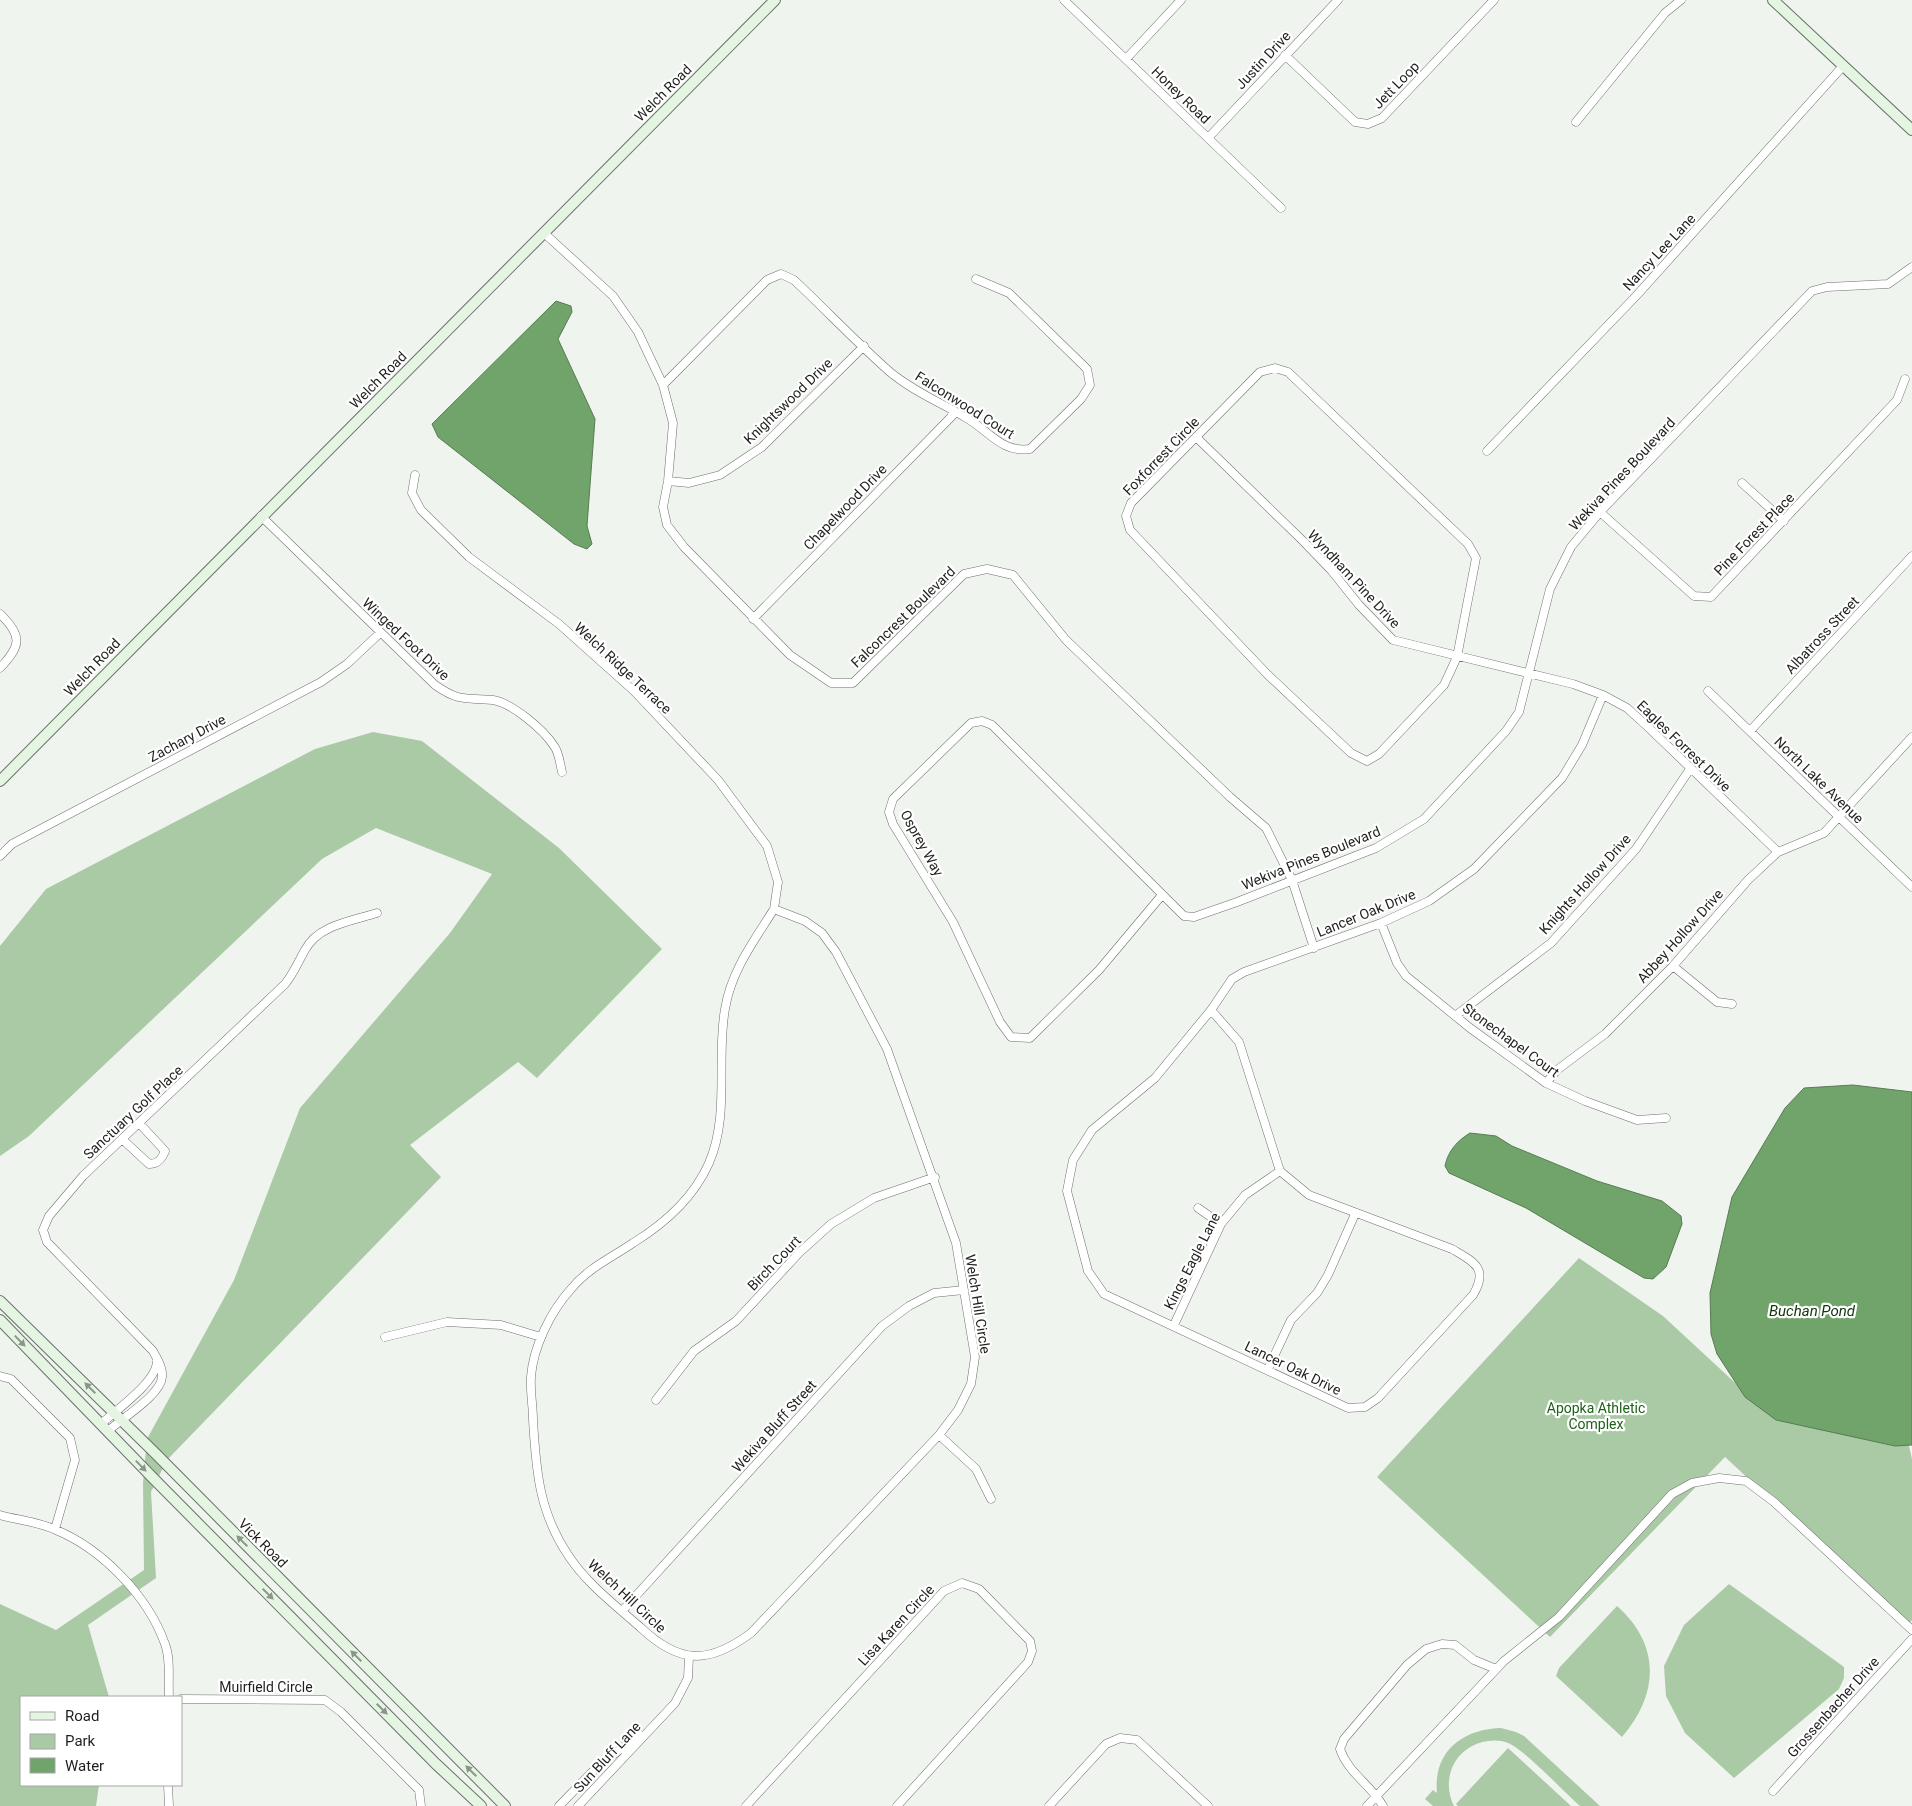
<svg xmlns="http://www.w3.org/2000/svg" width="1912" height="1806" font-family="Roboto,sans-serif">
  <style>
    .green { fill: #aacaa6 }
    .water { fill: #70a46a; stroke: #587c53 }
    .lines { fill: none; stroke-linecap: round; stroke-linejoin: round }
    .street-casing { stroke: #6d716d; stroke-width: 9 }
    .secondary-casing { stroke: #6d716d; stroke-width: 12 }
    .street { stroke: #fff; stroke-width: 8 }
    .secondary { stroke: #e4f5e2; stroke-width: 10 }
    .oneway { fill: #8b958a }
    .labels { text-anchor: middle; stroke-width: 4.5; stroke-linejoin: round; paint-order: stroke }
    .street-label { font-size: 14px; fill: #1f201e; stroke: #fff }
    .park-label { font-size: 14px; fill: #1c6316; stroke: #fff }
    .water-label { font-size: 15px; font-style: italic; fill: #10340c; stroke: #fff }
  </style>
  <rect width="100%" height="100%" fill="#f0f4ef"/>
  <path class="green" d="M373,732L422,741L559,848L662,949L537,1078L518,1062L410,1145L441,1177L167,1460L151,1492L156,1578L88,1625L109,1697H21V1785H99L96,1806H0V1604L56,1630L144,1570L143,1483L147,1439L234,1280L300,1108L450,933L492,874L376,828L322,859L29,1136L0,1156V946L46,889L315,749Z
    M1579,1258L1663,1316L1758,1404L1895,1385L1912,1459V1620L1907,1626L1725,1457L1550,1637L1377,1477Z
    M1729,1584L1844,1667V1678L1839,1689L1734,1778L1685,1733L1666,1696L1664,1666L1684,1625Z
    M1617,1606C1661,1645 1659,1694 1622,1737L1556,1676L1559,1668Z
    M1501,1728L1516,1732L1524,1736L1600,1806H1580C1565,1793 1524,1749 1508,1743C1489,1736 1465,1745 1455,1762C1447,1775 1447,1793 1454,1806H1433L1425,1799L1433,1790L1437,1793C1433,1752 1462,1729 1501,1728Z
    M1508,1748L1571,1806H1458L1456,1804Z"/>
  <path class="water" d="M556,301L571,306L572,312L558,339L595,419L587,526L592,544L587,549L574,544L438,437L432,424Z
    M1853,1085L1912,1092V1445L1895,1446L1776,1420L1745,1397L1717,1354L1711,1334L1710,1293L1732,1197L1785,1108L1804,1088Z
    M1470,1133L1496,1136L1512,1146L1597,1181L1662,1201L1681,1216L1682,1224L1666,1267L1653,1279L1644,1278L1526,1208L1449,1173L1445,1166C1448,1151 1457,1141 1470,1133Z"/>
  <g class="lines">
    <defs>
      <path id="street" d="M1064,0L1281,208
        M1285,55L1355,122L1368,124L1382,118L1494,0
        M1126,59L1181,0
        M1576,122L1665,13L1681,0
        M1208,138L1338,0
        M544,233L613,296L638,332L663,385L673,423L668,481L663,507L667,525L684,547L790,655L831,683H853L964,574L987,569L1013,575L1066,640L1230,797L1266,828L1292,880L1314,948
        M1275,368L1288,372L1468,544L1476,558L1457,657L1444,685L1379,754L1367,761L1351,753L1268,675L1130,530L1126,516L1131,503L1260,372Z
        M663,385L767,280L781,274L794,280C826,310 857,343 890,372C914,392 942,403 968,419C990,432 1002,453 1030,449L1081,399L1090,385L1087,369L1009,293L976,279
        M1196,437L1303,541L1331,570L1359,605L1393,640L1573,684L1603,695L1627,708L1649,728L1778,852
        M1487,451L1637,295L1843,66
        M415,475L412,493L421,510L469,557L559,624L634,691L718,780L767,846L778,882L774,909
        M668,481L689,483L720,475L762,447L864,346
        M1742,483L1784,521
        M1600,512L1694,596L1711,597L1897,400L1905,379
        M261,516L435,685C461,703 465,697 493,700C512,703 544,730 554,746C559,752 560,764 562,772
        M0,614C23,636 21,646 0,668
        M753,619L955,413
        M1708,691L1912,887
        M1750,731L1912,556
        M0,856L12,844L321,682L347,664L380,633
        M1162,895L1099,970L1030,1038L1011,1037L1000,1022L953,922L893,824L889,812L893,799L971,723L982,721L992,725L1184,916L1194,917L1237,902L1376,848L1424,819L1506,731L1519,712L1550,589L1571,547L1600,512L1812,291L1827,287L1888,284L1912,267
        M774,909L805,921L822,933L836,952L887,1049L956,1243L975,1357L971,1384L958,1410L939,1435L751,1633C708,1665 679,1664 640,1627C615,1605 586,1583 568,1555C539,1512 536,1470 533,1420C533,1406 530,1391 531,1377C533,1347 551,1311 571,1289C588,1268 611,1258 633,1243C664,1224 694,1197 709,1163C730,1115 716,1059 725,1009C731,971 754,941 774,909Z
        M1381,923L1397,963L1406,976L1470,1028L1546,1083L1585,1101L1637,1120L1666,1118
        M1673,966L1717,1002L1732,1004
        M1211,1010L1239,1042L1280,1171L1309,1195L1452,1249C1474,1262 1489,1268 1473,1295L1378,1398L1365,1407L1348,1408L1104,1294L1088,1271L1067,1191L1073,1160L1092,1130L1155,1078L1211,1010L1232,979L1244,972L1381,923L1429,901L1474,869L1562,778L1582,745L1603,695
        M1455,1016L1551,943L1636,849L1690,769
        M1546,1083L1557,1070L1605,1034L1673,966L1748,880L1778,852L1824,833L1912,737
        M122,1139L149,1164C158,1164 162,1159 165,1151L139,1123
        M1198,1208L1221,1224
        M1174,1325L1221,1224L1245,1195L1280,1171
        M385,1337L447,1322L501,1325L541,1337
        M1268,1369L1291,1320L1317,1293L1328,1275L1355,1214
        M0,1376L11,1379L70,1438L75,1460L55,1529
        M656,1400L694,1351L736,1321L799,1253L831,1224L874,1198L935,1177
        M101,1424C116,1410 157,1382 157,1361
        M108,1431C121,1419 161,1395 162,1377C163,1367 157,1359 153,1351L47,1242L43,1230L49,1216L83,1176L285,984C294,973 298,962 305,950C318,925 352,921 377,913
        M939,1435L976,1469L991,1499
        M0,1515C18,1520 39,1522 56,1530C102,1549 148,1596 165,1644C171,1659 168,1681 169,1697
        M622,1611L882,1326L909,1306L934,1293L964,1290
        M181,1699L325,1700L341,1712L419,1790L421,1806
        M168,1785L169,1806
        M1773,1791L1912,1639
        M559,1806L600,1764L640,1735
        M578,1806L675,1703L688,1678L689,1657
        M746,1806L944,1591L962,1583L979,1589L1030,1641L1032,1651L1028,1662L897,1806
        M1049,1806L1106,1744L1120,1738L1137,1740L1208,1806
        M1367,1806L1504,1661L1559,1617L1672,1494L1692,1483L1719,1478L1746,1481L1774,1502L1912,1630
        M1383,1806C1371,1785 1348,1773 1340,1749L1344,1739L1407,1665L1426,1649L1442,1644L1455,1645L1474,1660L1496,1669"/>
      <path id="secondary" d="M1773,0L1912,130
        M0,781L775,0
        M0,1301L156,1454L505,1806
        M0,1320L151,1476L436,1764L481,1806"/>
    </defs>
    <use href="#street" class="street-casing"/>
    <use href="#secondary" class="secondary-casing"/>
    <use href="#street" class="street"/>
    <use href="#secondary" class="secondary"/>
  </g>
  <defs><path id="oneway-solid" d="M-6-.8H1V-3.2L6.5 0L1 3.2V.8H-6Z" transform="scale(1.25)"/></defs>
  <g class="oneway">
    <use href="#oneway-solid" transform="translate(20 1341) rotate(46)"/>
    <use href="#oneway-solid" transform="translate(90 1388) rotate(-135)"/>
    <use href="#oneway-solid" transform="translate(141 1466) rotate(46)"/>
    <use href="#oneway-solid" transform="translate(242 1541) rotate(-135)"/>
    <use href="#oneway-solid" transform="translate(268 1594) rotate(45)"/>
    <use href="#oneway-solid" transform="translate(356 1656) rotate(-135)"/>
    <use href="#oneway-solid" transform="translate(382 1709) rotate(45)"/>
    <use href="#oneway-solid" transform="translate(471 1771) rotate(-135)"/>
  </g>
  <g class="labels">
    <g class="street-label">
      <text transform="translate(1263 60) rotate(-47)" y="5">Justin Drive</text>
      <text transform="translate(1396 85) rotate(-46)" y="5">Jett Loop</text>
      <text transform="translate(663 93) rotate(-45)" y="5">Welch Road</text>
      <text transform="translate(1181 95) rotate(44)" y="5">Honey Road</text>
      <text transform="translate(1659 252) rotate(-47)" y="5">Nancy Lee Lane</text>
      <text transform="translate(378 380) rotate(-45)" y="5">Welch Road</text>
      <text transform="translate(788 401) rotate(-44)" y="5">Knightswood Drive</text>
      <text transform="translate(965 405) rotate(32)" y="5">Falconwood Court</text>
      <text transform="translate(1161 456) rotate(-46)" y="5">Foxforrest Circle</text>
      <text transform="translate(1622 474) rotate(-47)" y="5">Wekiva Pines Boulevard</text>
      <text transform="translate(845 507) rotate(-46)" y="5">Chapelwood Drive</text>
      <text transform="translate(1754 534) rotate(-46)" y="5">Pine Forest Place</text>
      <text transform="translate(1354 579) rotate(47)" y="5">Wyndham Pine Drive</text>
      <text transform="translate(903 617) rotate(-44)" y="5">Falconcrest Boulevard</text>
      <text transform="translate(1822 635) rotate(-47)" y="5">Albatross Street</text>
      <text transform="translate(406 639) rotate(43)" y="5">Winged Foot Drive</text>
      <text transform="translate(92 667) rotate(-46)" y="5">Welch Road</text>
      <text transform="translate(623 668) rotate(43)" y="5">Welch Ridge Terrace</text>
      <text transform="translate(187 738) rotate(-28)" y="5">Zachary Drive</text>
      <text transform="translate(1684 746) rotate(44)" y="5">Eagles Forrest Drive</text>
      <text transform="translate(1819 780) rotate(44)" y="5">North Lake Avenue</text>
      <text transform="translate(922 843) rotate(61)" y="5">Osprey Way</text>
      <text transform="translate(1311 858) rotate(-22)" y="5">Wekiva Pines Boulevard</text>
      <text transform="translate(1585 884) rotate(-48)" y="5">Knights Hollow Drive</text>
      <text transform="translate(1366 913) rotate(-22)" y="5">Lancer Oak Drive</text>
      <text transform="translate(1680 936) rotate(-48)" y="5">Abbey Hollow Drive</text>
      <text transform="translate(1511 1040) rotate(36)" y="5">Stonechapel Court</text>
      <text transform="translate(133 1112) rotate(-43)" y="5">Sanctuary Golf Place</text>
      <text transform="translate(1192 1261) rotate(-63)" y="5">Kings Eagle Lane</text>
      <text transform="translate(774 1263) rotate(-46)" y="5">Birch Court</text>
      <text transform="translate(978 1304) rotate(81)" y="5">Welch Hill Circle</text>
      <text transform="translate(1293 1368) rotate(26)" y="5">Lancer Oak Drive</text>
      <text transform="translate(774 1426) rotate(-48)" y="5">Wekiva Bluff Street</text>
      <text transform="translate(263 1543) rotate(45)" y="5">Vick Road</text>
      <text transform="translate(627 1596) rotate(43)" y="5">Welch Hill Circle</text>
      <text transform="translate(896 1625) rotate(-47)" y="5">Lisa Karen Circle</text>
      <text x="266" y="1692">Muirfield Circle</text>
      <text transform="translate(1833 1707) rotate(-48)" y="5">Grossenbacher Drive</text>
      <text transform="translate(607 1757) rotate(-47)" y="5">Sun Bluff Lane</text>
    </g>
    <g class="park-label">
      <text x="1596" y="1413">Apopka Athletic<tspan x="1596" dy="16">Complex</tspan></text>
    </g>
    <g class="water-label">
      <text x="1812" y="1316">Buchan Pond</text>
    </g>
  </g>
  <rect x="20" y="1696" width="162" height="90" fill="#ffffff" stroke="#a5a6a5"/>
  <rect x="30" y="1712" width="25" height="8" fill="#e4f5e2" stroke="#a5a6a5"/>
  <text x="65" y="1721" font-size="15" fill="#1f201e">Road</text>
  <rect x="30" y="1734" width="25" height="15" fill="#aacaa6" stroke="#a5a6a5"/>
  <text x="65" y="1746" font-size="15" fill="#1f201e">Park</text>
  <rect x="30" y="1758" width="25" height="15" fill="#70a46a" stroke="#a5a6a5"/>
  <text x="65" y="1771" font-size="15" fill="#1f201e">Water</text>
</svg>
